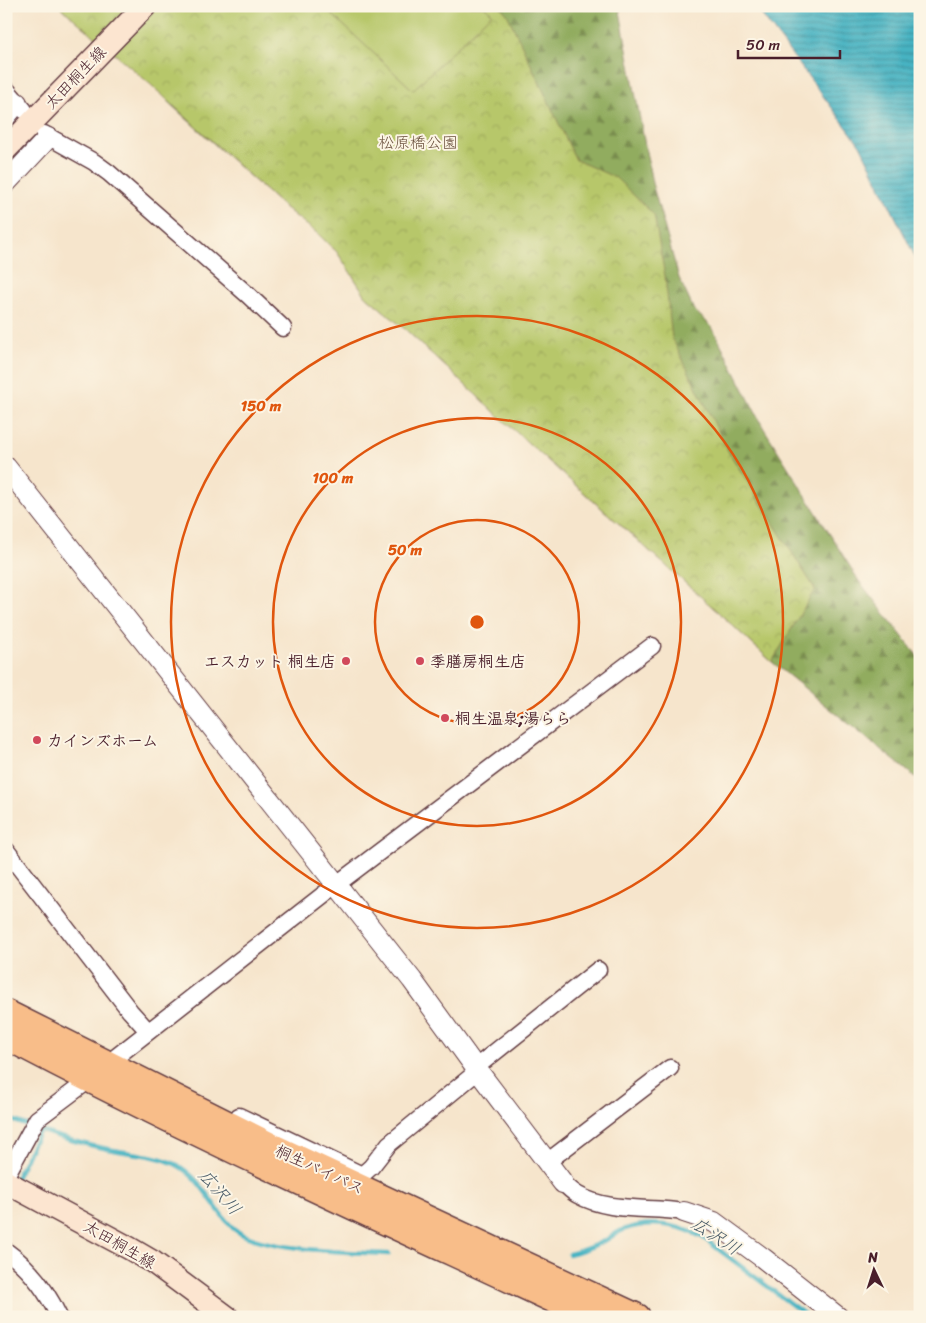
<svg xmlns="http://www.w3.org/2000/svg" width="926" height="1323" font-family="Sriracha,'Klee One',sans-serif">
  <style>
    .forest { fill: url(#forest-firs); stroke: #6e6644 }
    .park { fill: url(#park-crowns); stroke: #80734a }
    .garden { fill: #b7c76a; stroke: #80734a }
    .water { fill: url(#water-rules); stroke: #486976 }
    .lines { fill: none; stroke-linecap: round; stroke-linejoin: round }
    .stream { stroke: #46b3c2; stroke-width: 4.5 }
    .minor-casing { stroke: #643d43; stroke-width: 19 }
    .tertiary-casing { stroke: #643d43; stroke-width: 22 }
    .secondary-casing { stroke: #643d43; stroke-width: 25 }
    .trunk-casing { stroke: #643d43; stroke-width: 29 }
    .minor { stroke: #fff; stroke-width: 16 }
    .tertiary { stroke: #fff; stroke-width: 20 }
    .secondary { stroke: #fce5d0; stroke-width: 22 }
    .trunk { stroke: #f8bd89; stroke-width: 26 }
    .ring { fill: none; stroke: #e0560e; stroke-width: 2.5 }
    .poi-dot { fill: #d1495b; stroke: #fcf5e5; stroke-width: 2 }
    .labels { text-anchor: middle; stroke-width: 4; stroke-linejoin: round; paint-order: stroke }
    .street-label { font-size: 16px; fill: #4a1f2b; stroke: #fcf5e5 }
    .park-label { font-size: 16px; fill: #6b513e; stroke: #fcf5e5 }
    .poi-label { font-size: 16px; font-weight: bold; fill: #4a1f2b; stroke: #fcf5e5; text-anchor: start }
    .water-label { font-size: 18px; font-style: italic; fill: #485a67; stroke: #fcf5e5 }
    .centre { fill: #e0560e; stroke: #fcf5e5; stroke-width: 2.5 }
    .ring-label { font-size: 15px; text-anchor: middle; font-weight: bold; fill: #e0560e; stroke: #fcf5e5; stroke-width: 4; stroke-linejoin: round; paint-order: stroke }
  </style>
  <defs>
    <pattern id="forest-firs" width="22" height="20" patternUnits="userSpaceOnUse" patternTransform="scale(1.25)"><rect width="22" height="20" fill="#91ac5e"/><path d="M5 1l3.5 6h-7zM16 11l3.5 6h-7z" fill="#788b4e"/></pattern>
    <pattern id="park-crowns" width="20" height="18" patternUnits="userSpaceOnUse" patternTransform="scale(1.25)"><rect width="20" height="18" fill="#b7c76a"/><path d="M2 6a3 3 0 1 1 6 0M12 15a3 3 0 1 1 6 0" fill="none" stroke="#9faa5c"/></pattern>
    <pattern id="water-rules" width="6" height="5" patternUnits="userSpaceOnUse" patternTransform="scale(1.25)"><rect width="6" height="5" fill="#46b3c2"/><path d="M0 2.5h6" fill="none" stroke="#3c919e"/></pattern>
  </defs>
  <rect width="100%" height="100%" fill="#fcf5e5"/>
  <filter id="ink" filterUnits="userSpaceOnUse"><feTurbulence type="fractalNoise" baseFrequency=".02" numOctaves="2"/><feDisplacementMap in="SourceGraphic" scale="10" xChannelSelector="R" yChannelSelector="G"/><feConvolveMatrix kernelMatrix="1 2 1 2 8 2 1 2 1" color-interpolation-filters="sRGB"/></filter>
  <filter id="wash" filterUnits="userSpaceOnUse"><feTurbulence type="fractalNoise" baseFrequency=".0096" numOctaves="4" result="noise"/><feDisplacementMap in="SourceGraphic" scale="20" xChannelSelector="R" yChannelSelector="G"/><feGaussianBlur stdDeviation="1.12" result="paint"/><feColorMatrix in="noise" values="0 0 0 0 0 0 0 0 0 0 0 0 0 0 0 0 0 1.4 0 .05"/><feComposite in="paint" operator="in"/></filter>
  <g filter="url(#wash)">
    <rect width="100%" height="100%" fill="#f6e5cc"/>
    <path class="forest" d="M498,6H619L652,183L679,278L694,310L712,327L763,427L859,581L920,659V781L772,662L718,612L516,432L405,329L366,296L337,252L317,233L278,202L168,102L179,92Z"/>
    <path class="park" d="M59,6H500L507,14L576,160L616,178L654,215L665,276L672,338L728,451L815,589L772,662L718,612L516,432L405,329L366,296L337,252L317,233L278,202L150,84Z"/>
    <path class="garden" d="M323,6H484L492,13L413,90Z"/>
    <path class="water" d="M755,6H920V267L860,145Z"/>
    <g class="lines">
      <path class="stream" d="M6,1118L29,1126
        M36,1129C61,1138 86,1145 113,1150C133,1154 157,1155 175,1164C203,1178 212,1208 233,1228C257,1251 354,1252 389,1254
        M15,1180L40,1130
        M569,1254C582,1251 594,1246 606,1240C611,1237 617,1232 623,1230C650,1220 677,1224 702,1237L808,1317"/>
    </g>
  </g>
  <g filter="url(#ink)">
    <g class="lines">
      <defs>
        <path id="minor" d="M6,89L24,110
          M44,134L94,162L109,173L248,295L283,328
          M6,850L130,1011L148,1031
          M116,1057L337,884L652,646
          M475,1068L598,970
          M239,1116L362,1175L371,1167L389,1144L478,1071
          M547,1162L670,1068
          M6,1176L37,1119L85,1083
          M563,1183C568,1187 572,1192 578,1195C610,1213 649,1206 684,1212
          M6,1251C30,1268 47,1291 59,1317"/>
        <path id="tertiary" d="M6,116L17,103
          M6,183L48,138
          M6,467L412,980L478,1071L563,1183
          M684,1212L714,1222L763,1258L838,1317"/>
        <path id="secondary" d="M6,149L145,6
          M6,1182L129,1248L153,1262L227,1317"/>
        <path id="trunk" d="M6,1013L277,1149L637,1317
          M6,1036C197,1137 395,1225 591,1317"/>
      </defs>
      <use href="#minor" class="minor-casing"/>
      <use href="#tertiary" class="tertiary-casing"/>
      <use href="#secondary" class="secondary-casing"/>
      <use href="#trunk" class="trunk-casing"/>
      <use href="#minor" class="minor"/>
      <use href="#tertiary" class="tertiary"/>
      <use href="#secondary" class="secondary"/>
      <use href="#trunk" class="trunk"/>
    </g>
  </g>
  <g class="ring">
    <circle cx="477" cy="622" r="102"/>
    <circle cx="477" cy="622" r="204"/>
    <circle cx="477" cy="622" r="306"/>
  </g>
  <g class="poi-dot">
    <circle cx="346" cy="661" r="5"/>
    <circle cx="420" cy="661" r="5"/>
    <circle cx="445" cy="718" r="5"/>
    <circle cx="37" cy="740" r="5"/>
  </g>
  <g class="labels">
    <g class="street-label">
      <text transform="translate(75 77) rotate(-46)" y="6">太田桐生線</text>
      <text transform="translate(320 1169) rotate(25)" y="6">桐生バイパス</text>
      <text transform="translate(120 1244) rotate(30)" y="6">太田桐生線</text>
    </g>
    <g class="park-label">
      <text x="418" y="148">松原橋公園</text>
    </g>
    <g class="poi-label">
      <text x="336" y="667" text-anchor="end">エスカット 桐生店</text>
      <text x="430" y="667">季膳房桐生店</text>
      <text x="455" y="724">桐生温泉;湯らら</text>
      <text x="47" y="746">カインズホーム</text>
    </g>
    <g class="water-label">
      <text transform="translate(220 1192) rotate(49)" y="6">広沢川</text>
      <text transform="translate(716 1236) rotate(33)" y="6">広沢川</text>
    </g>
  </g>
  <circle cx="477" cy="622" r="8" class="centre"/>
  <g class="ring-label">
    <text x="261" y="411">150 m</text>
    <text x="333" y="483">100 m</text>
    <text x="405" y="555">50 m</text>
  </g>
  <rect width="926" height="1323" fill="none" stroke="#fcf5e5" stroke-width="25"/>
  <g transform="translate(874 1270) rotate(356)" stroke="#fcf5e5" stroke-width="4" paint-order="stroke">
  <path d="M0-4L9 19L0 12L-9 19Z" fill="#4a1f2b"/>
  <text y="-8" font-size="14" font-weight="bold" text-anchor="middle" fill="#4a1f2b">N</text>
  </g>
  <path d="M738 50v8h102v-8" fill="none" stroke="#4a1f2b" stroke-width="2.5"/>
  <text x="746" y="50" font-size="15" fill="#4a1f2b" stroke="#fcf5e5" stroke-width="4" paint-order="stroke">50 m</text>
</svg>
